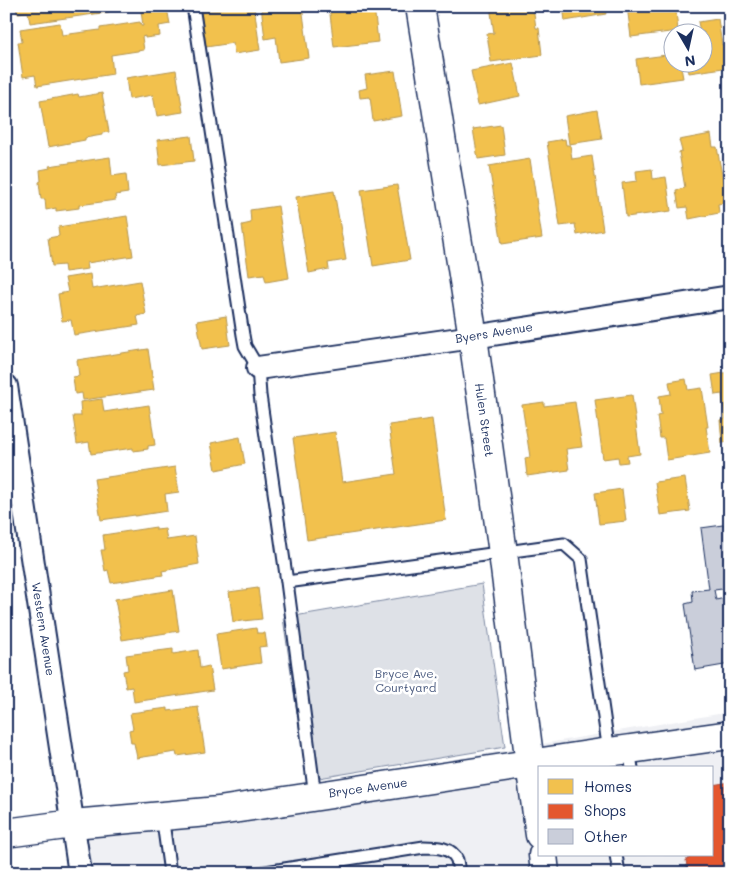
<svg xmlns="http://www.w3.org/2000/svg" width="736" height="879" font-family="Mali,sans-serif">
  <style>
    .built { fill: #eff0f4; fill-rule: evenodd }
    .green { fill: #dee1e7; stroke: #7c88a2 }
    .homes { fill: #f2c14e; stroke: #b29553 }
    .shops { fill: #e4572e; stroke: #a84b3c }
    .building { fill: #caceda; stroke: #1b2f5e }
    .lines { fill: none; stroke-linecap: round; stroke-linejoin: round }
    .service-casing { stroke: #1b2f5e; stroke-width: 15 }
    .minor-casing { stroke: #1b2f5e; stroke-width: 26 }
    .tertiary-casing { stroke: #1b2f5e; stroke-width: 31 }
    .secondary-casing { stroke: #1b2f5e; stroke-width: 31 }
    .service { stroke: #fff; stroke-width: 11 }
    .minor { stroke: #fff; stroke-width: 22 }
    .tertiary { stroke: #fff; stroke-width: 28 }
    .secondary { stroke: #fff; stroke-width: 28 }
    .labels { text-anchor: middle; stroke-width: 5; stroke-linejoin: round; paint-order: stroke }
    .street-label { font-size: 12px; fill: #1b2f5e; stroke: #fff }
    .park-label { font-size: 12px; fill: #4c5c80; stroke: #fff }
  </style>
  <rect width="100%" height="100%" fill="#fff"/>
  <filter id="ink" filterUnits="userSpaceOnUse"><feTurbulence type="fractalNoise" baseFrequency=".02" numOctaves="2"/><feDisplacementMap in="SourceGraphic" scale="10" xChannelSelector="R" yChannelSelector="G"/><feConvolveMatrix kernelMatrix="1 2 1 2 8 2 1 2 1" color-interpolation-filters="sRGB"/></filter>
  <g filter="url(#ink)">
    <path class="built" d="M730,712V873H80L73,824ZM540,768H712V855H540Z"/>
    <path class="green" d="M482,584L505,747L307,780L283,618Z"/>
    <path class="homes" d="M16,6H108L109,12L30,23L28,12L17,13Z
      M239,6H254L260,50L234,54L233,43L206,47L201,12Z
      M261,6H302L309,58L279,62L276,37L265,39Z
      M329,6H374L378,42L334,47Z
      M490,6H533L536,28H539L542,55L491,62L487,34L494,33Z
      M563,6H604L606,14L565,21Z
      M627,6H668V12L676,11L678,31L631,37Z
      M167,8L170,24L159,26L160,36L145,38V36L142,37L144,50L111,55L113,74L37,86L35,75L23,77L18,42H22L20,29L60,23L62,35L100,30V28L140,22L141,26H143L141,11Z
      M718,19L722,45L726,44L730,67L689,73L687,62H704V32H700L698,22Z
      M674,54V62H680L683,78L639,84L636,59Z
      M513,63L520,96L478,105L471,71Z
      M176,70L183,112L157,116L153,95L129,99L126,78Z
      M395,71L402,116L373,121L370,97L360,98L359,90L367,88L365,75Z
      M102,93L109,132L102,133V135L85,138V140L48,147L40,101L78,94L79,97Z
      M597,110L602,139L569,144L565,116Z
      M501,125L505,155L478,159L473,129Z
      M711,134L713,147H717L723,181H725L729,202L718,204L719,213L689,219L687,207L679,208L676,190L685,188L679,152L682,151L679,140Z
      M191,136L194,161L160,165L157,140Z
      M565,139L566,145H570L572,159L592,156L603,230L577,235L575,224L560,226L547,142Z
      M110,157L112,176L126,174L128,193L115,195L116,200L79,205V208L56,211V208L46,210L45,199H41L39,182L41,181L40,170L50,168L49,166Z
      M530,159L542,238L502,244L489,166Z
      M652,169L653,179L666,177L671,211L626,217L622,183L637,181L636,171Z
      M397,185L410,260L373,266L361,190Z
      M334,191L346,260L328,263L329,269L309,273L296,197Z
      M278,206L289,278L266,282L264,274L249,276L242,225L251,223L250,210Z
      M127,216L133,256L87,263L88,269L65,272L64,265L52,266L48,238L59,236L58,227Z
      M90,274L92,289L140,281L146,314L137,316L139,325L74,335L71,320L62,321L58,294L68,292L65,278Z
      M226,316L230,345L202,349L197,321Z
      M148,349L154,390L83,400L82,393L75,394L73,377L79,376L77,360Z
      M730,372V442L722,443L720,420L725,419L722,394L715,395L712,375Z
      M686,379L688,390L702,388L708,427H706L710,453L667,460L664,438H660L657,416L661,415L659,396L671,394L669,382Z
      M632,395L640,454L627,456L628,462L619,463L618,457L603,459L595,400Z
      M102,399L104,412L149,405L155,445L148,446V449L133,451V448L91,454L89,442L77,444L73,416H81L80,402Z
      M544,402V406L575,402L582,447L566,449L569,470L527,476L525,458L530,457L522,405Z
      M432,419L446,520L307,540L293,438L335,432L342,482L396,474L389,425Z
      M240,437L245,464L216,470L211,443Z
      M175,467L179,492L165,494L167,511L135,516V515L101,520L94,479Z
      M685,478L690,511L660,515L655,482Z
      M622,489L626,521L599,524L595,493Z
      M156,527V530L165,529L167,540L195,536L199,564L162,571L163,575L111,583L108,570L105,571L101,550H105L103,535Z
      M258,588L262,619L233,622L229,592Z
      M173,590L179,631L122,640L115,599Z
      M256,628L257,633H265L267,646L259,647L261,663L221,669L216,634Z
      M173,649V654L198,650L200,668L209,666L213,690L134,702L132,687L126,688L123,671L128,670L126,655Z
      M198,707L205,752L177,756L176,752L137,758L134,743H131L129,730L133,729L130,713L168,708V711Z"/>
    <path class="shops" d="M730,782V873H688L686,860L689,859V855H712V785Z"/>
    <path class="building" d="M730,524V588L714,590L716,600L725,598L730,630V664L695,670L685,604L693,602L692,591L709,589L701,528Z"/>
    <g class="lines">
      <defs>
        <path id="service" d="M193,6L243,335L245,346L258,368L260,395L287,582L315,796
          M287,582L564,544L581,559L609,752
          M629,749L632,768
          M162,815L170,873
          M616,855L619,873
          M259,873L424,847C435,847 452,847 457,860C458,864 458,869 459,873"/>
        <path id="minor" d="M258,368L473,337L730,297
          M6,386L80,873"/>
        <path id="tertiary" d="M6,833L73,824L219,811L609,752L730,735"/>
        <path id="secondary" d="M420,6L473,337L503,553L530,764L540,835
          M543,855L545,873"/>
      </defs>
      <use href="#service" class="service-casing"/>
      <use href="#minor" class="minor-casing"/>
      <use href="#tertiary" class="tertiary-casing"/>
      <use href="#secondary" class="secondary-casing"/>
      <use href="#service" class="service"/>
      <use href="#minor" class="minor"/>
      <use href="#tertiary" class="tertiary"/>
      <use href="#secondary" class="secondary"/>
    </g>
  </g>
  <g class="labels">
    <g class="street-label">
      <text transform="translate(494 333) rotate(-9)" y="4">Byers Avenue</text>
      <text transform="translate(484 420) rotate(82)" y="4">Hulen Street</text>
      <text transform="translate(43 629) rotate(81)" y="4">Western Avenue</text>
      <text transform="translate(368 788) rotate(-8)" y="4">Bryce Avenue</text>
    </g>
    <g class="park-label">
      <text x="406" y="678">Bryce Ave.<tspan x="406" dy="14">Courtyard</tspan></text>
    </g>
  </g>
  <rect width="736" height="879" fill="none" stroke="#fff" stroke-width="25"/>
  <rect x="12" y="12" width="711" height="854" fill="none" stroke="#1b2f5e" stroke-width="2" filter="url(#ink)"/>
  <rect x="538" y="766" width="175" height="90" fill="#ffffff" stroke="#a4acbf"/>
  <rect x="548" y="779" width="25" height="15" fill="#f2c14e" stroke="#a4acbf"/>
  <text x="584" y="792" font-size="15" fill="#1b2f5e">Homes</text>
  <rect x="548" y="804" width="25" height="15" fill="#e4572e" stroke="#a4acbf"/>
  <text x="584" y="816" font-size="15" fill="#1b2f5e">Shops</text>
  <rect x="548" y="829" width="25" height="15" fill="#caceda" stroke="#a4acbf"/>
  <text x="584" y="842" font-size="15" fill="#1b2f5e">Other</text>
  <g transform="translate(688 48) rotate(171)"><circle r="24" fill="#ffffff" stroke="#a4acbf"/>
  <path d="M0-4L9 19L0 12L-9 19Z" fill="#1b2f5e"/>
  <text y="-8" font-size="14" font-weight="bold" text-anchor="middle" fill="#1b2f5e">N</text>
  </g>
</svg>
